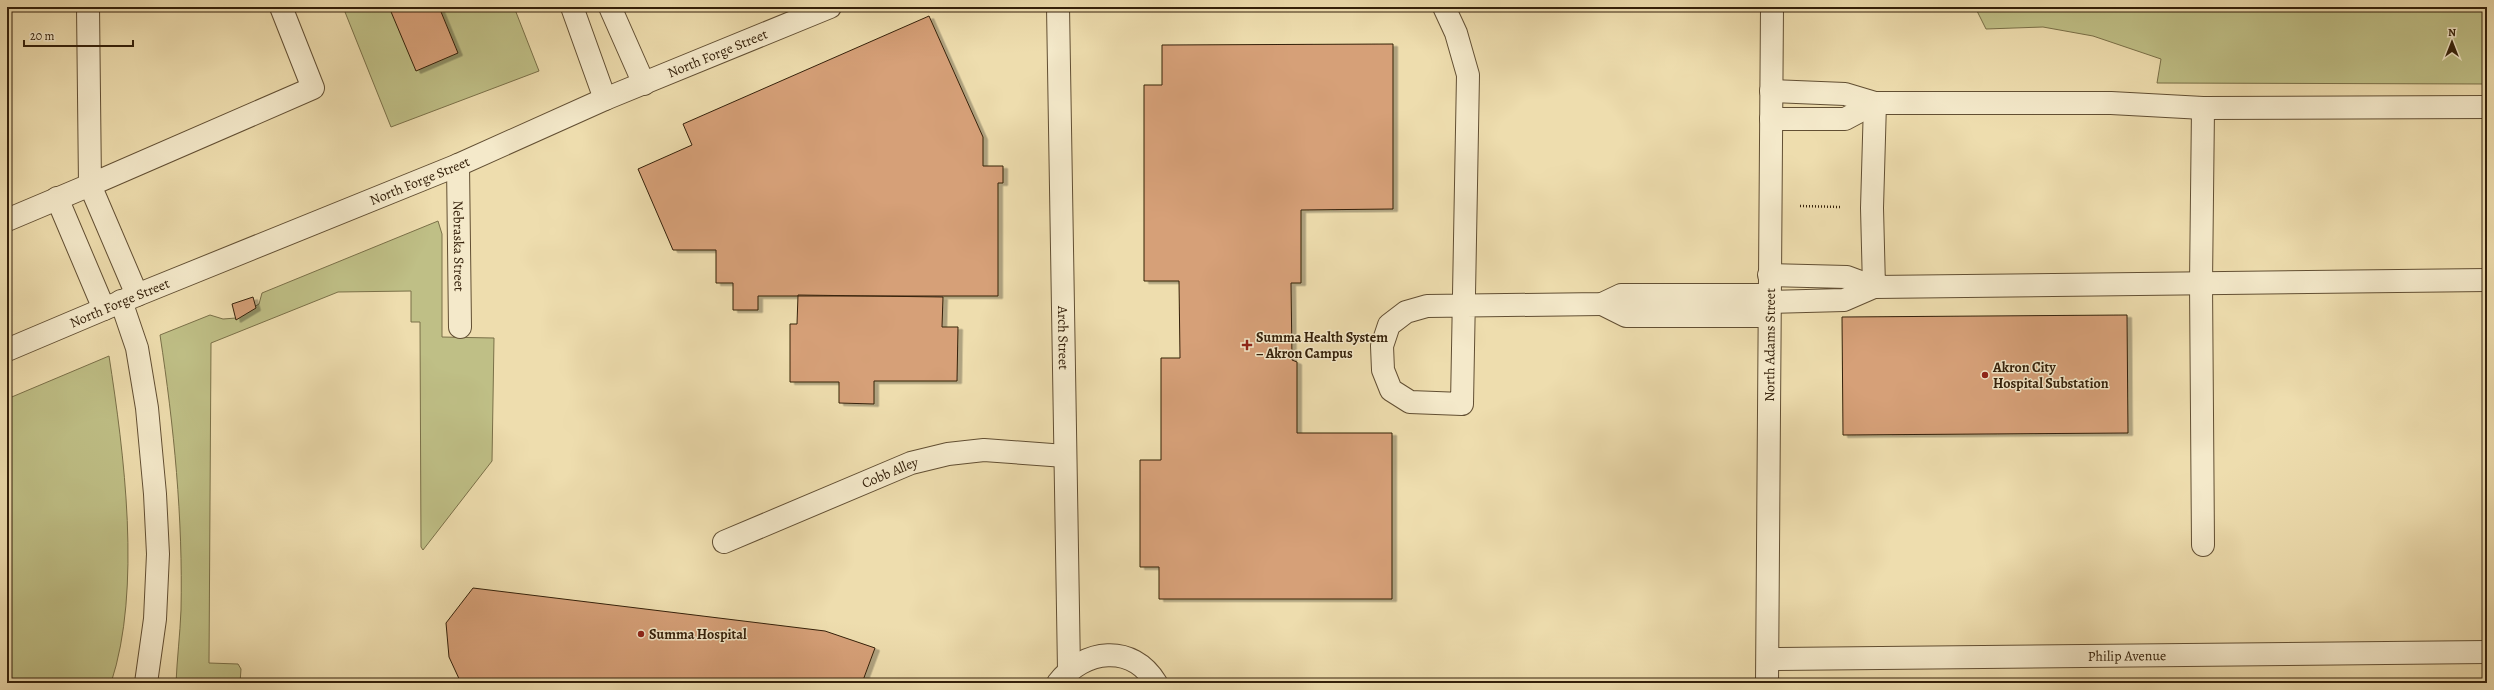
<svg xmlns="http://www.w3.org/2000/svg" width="2494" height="690" font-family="Alegreya,serif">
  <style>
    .green { fill: #bfbf86; stroke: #7a7048 }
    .building { fill: #d6a078; stroke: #34200a; filter: url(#shadow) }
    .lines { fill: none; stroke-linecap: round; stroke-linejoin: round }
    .minor-casing { stroke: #624f33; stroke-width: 24 }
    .path { stroke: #34200a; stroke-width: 2.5; stroke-dasharray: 1 2; stroke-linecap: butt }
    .minor { stroke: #f4e9ca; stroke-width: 22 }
    .poi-dot { fill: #8f2418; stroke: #f4e9ca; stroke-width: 1.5 }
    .labels { text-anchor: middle; stroke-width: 3; stroke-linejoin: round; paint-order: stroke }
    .street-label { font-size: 14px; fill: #34200a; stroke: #f4e9ca }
    .poi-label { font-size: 14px; font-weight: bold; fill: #34200a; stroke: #f4e9ca; text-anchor: start }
  </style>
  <defs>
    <filter id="shadow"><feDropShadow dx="4.5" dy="2.5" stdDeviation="0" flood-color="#0004"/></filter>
  </defs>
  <rect width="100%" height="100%" fill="#eeddae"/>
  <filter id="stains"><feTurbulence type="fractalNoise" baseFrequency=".005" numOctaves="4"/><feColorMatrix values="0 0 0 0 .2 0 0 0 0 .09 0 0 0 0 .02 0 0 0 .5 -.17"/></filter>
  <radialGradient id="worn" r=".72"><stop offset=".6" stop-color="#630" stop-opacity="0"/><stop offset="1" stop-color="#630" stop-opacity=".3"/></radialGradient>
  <path class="green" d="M343,7H514L539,71L391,127Z
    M1975,7H2487V84L2157,83L2161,59L2093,36L2043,27L1986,29Z
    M438,221L442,234V337L494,338L492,461L423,550L421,547L420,322H411V291L338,292L211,343L209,663L238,664L241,669L240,683H176C177,659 180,635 181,610C183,518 174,427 160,335L210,315L223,319L236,318L259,304L262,293Z
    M109,356C124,453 142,589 111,683H7V399Z"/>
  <path class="building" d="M389,7H439L458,53L416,71Z
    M929,16L983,137V166H1003V183H998V296H758V310H733V283H716V250H673L638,169L692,145L683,124Z
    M1393,44V209L1301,210V283H1291L1292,360L1297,362V433H1392V599H1159V567H1140V460H1161V358H1180L1179,281H1144V85H1162V45Z
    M798,295L943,297L942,327H958L957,381H874V404L839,403V382H790V324H797Z
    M253,297L256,308L236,320L232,304Z
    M2127,315L2128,433L1843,435L1842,317Z
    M473,588L825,631L875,648L862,683H461L449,657L446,623Z"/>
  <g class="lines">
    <defs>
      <g id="minor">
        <path d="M88,7L90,185L313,88L281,7"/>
        <path d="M572,7L605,99"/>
        <path d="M610,7L644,84"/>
        <path id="s1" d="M1058,7L1069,670"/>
        <path d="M1444,7L1456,33L1468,75L1462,404L1410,402L1391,390L1383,370L1382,346L1389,325L1406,312L1427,306L1602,304L1621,295H1769"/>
        <path d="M1771,91L1845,94L1875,103L1845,119H1771"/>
        <path d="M2487,107L2203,108L2111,103H1875L1872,208L1874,287L2487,280"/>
        <path d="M2203,108L2201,283L2203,545"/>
        <path id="s2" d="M458,165L460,327"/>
        <path d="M57,198L104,309"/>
        <path d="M7,220L90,185L137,295"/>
        <path d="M121,301L137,348L147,408L155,494L158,554L155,619L146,683"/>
        <path d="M1769,302L1844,300L1874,287L1847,277L1769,275"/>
        <path d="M1602,304L1626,316H1769"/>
        <path id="s3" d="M7,350L137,295L458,165L605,99L830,7"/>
        <path id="s4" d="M724,542L911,463L948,454L984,450L1065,456"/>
        <path id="s5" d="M1768,659L2487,652"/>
        <path d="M1058,683C1084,649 1132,643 1156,683"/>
        <path id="s6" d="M1767,683L1772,7"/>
      </g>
    </defs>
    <use href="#minor" class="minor-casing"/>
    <path class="path" d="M1800,206L1841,207"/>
    <use href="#minor" class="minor"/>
  </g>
  <g class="poi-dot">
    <path d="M1245 339h4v4h4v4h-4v4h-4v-4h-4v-4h4z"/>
    <circle cx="1985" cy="375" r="4"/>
    <circle cx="641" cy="634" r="4"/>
  </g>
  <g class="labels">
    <g class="street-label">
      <text dy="5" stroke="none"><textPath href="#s3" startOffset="770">North Forge Street</textPath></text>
      <text dy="5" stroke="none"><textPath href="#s3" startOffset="446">North Forge Street</textPath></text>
      <text dy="5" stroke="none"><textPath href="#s2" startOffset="81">Nebraska Street</textPath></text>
      <text dy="5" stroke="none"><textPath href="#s3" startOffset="122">North Forge Street</textPath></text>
      <text dy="5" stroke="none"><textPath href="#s1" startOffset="331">Arch Street</textPath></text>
      <text dy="5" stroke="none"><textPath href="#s6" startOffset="338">North Adams Street</textPath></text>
      <text dy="5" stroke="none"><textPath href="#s4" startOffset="180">Cobb Alley</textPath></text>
      <text dy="5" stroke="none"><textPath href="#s5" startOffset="359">Philip Avenue</textPath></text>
    </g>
    <g class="poi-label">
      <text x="1256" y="342">Summa Health System<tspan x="1256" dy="16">– Akron Campus</tspan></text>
      <text x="1993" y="372">Akron City<tspan x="1993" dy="16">Hospital Substation</tspan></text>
      <text x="649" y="639">Summa Hospital</text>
    </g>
  </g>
  <rect width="2494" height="690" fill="none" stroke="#eeddae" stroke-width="24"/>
  <rect x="8" y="8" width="2478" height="674" fill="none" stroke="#34200a" stroke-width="2"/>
  <rect x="12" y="12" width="2470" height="666" fill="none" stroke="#34200a"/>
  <g transform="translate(2452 42)" stroke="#f4e9ca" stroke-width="3" paint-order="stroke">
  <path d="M0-3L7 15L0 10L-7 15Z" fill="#34200a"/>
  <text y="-6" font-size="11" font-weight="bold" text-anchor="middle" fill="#34200a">N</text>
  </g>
  <path d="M24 40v6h109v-6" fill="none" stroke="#34200a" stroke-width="2"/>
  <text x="30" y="40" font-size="12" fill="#34200a" stroke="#f4e9ca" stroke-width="3" paint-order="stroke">20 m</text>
  <rect width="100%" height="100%" filter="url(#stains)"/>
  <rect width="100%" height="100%" fill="url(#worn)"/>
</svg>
